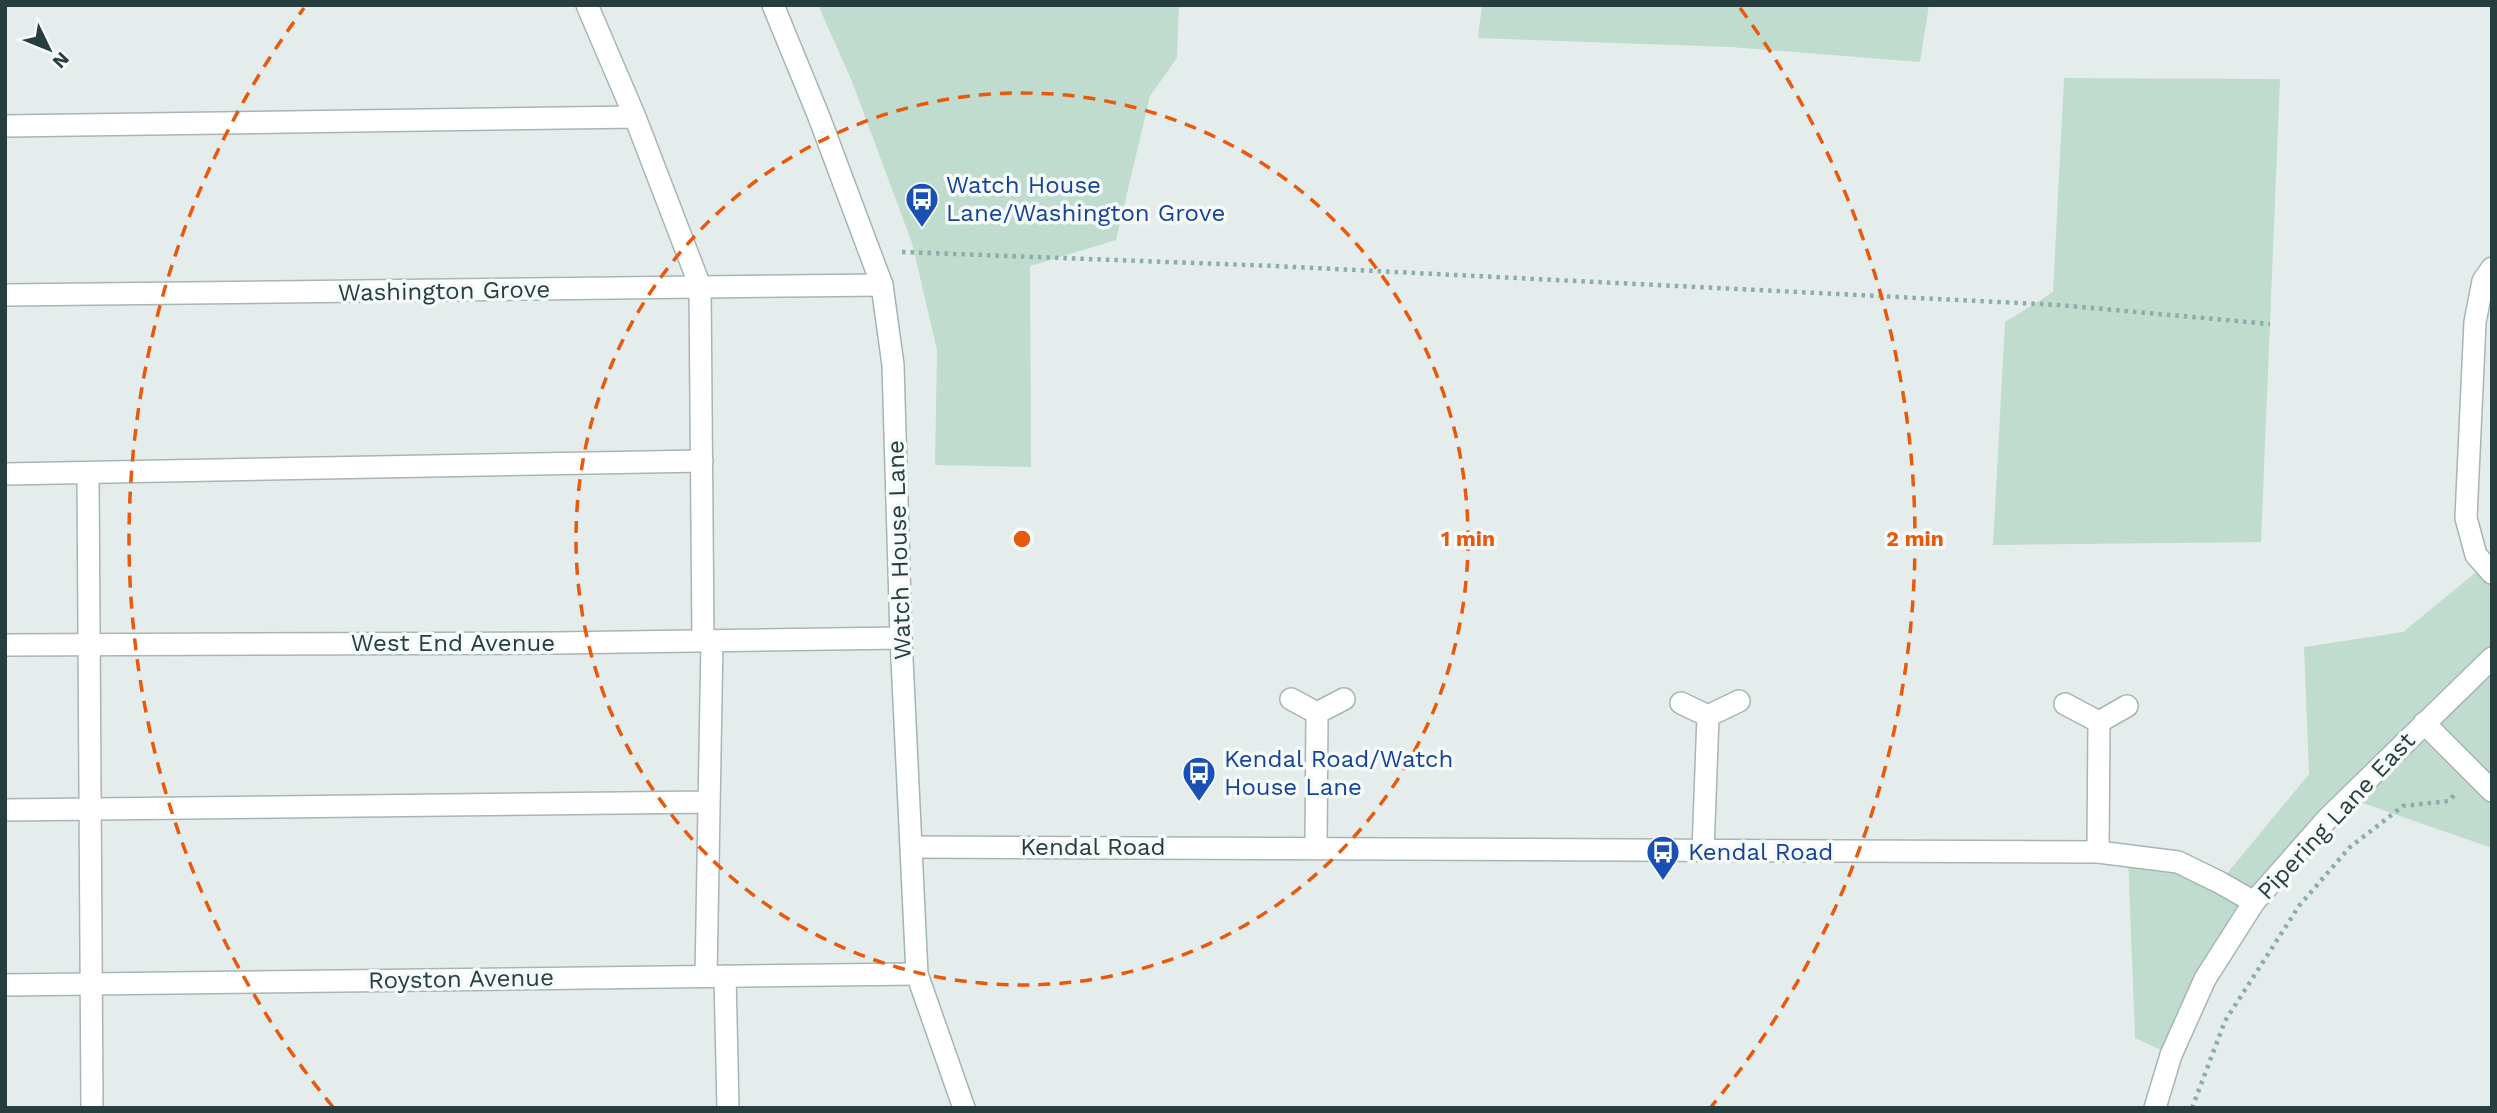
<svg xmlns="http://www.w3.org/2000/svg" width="2497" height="1113" font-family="'Work Sans',sans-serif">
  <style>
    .green { fill: #c0dccf }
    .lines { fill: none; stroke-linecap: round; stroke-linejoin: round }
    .lane-casing { stroke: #a8b5b4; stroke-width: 24 }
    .street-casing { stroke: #a8b5b4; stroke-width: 24 }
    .secondary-casing { stroke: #a2b5b3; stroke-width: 24 }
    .path { stroke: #89aeab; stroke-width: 4.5; stroke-dasharray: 3.5 5; stroke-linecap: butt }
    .lane { stroke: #fff; stroke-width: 21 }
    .street { stroke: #fff; stroke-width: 21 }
    .secondary { stroke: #fff; stroke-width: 21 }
    .ring { fill: none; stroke: #e8590c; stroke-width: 3.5; stroke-dasharray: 12 9 }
    .labels { text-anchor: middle; stroke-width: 7; stroke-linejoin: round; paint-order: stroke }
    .transit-label { font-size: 24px; fill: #164399; stroke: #f6faf9; text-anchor: start }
    .street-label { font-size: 24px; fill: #263e3d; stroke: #f6faf9 }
    .centre { fill: #e8590c; stroke: #f6faf9; stroke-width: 3.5 }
    .ring-label { font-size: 21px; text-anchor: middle; font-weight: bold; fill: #e8590c; stroke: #f6faf9; stroke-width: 7; stroke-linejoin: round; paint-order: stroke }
  </style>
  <rect width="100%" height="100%" fill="#e5edec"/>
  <path class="green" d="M818,5H1179L1177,58L1150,96L1116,240L1030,266L1031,467L935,465L937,350L912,243L851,79Z
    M1482,5H1929L1920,62L1730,47L1478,38Z
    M2064,78L2280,79L2261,542L1993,545L2005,322L2053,292Z
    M2492,559V848L2348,798L2254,902L2171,1055L2135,1038L2128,856L2220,882L2309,774L2304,647L2403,632Z"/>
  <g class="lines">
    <defs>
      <path id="lane" d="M587,5L635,117L700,286L703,641
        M5,126L635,117
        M88,473L92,1108
        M5,474L702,461
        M5,810L709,802
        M706,976L712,641
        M725,976L728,1108"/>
      <path id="street" d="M2492,268L2483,281L2475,322L2466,518L2476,555L2492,573
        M5,295L882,285
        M5,645L555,643L901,638
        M1291,699L1317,713L1344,699
        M1681,703L1708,716L1739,701
        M2065,704L2099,722L2127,706
        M2424,723L2492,791
        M913,847L2098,852L2178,862L2219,882L2254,902
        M1316,847L1317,713
        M1703,851L1708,716
        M2098,852L2099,722
        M5,985L917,974
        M2155,1108L2171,1055L2205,979L2254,902L2328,818L2492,658"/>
      <path id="secondary" d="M773,5L819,117L882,285L893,365L901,638L917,974L964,1108"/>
    </defs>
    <use href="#lane" class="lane-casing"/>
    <use href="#street" class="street-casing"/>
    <use href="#secondary" class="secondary-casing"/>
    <path class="path" d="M902,252L1275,266L2059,305L2270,324
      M2192,1108L2225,1021L2299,906L2349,848L2403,806L2449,801L2455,794"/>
    <use href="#lane" class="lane"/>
    <use href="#street" class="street"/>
    <use href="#secondary" class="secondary"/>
  </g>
  <g class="ring">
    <circle cx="1022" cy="539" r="446"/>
    <path d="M333 1107A893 893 0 0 1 304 8M1740 8A893 893 0 0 1 1711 1107"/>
  </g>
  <defs>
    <symbol id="bus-pin" viewBox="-11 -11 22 30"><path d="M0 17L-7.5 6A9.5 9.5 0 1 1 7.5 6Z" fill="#1a4fb4" stroke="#f6faf9"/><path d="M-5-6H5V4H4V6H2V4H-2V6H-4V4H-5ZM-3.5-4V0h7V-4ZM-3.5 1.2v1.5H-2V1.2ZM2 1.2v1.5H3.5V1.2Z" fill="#fff"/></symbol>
  </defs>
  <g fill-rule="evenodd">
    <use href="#bus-pin" x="903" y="180" width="38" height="52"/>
    <use href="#bus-pin" x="1180" y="754" width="38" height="52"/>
    <use href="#bus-pin" x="1644" y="833" width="38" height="52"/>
  </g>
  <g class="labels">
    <g class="transit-label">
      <text x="946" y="193">Watch House<tspan x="946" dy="28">Lane/Washington Grove</tspan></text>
      <text x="1224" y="767">Kendal Road/Watch<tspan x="1224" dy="28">House Lane</tspan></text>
      <text x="1688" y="860">Kendal Road</text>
    </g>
    <g class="street-label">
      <text transform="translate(444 291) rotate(-1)" y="8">Washington Grove</text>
      <text transform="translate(899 550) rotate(-92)" y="8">Watch House Lane</text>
      <text x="453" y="651">West End Avenue</text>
      <text transform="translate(2336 816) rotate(-47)" y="8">Pipering Lane East</text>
      <text x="1093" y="855">Kendal Road</text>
      <text transform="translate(461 979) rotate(-1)" y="8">Royston Avenue</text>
    </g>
  </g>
  <circle cx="1022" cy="539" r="10" class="centre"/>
  <g class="ring-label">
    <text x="1468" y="546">1 min</text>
    <text x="1915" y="546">2 min</text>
  </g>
  <rect width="2497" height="1113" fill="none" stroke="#263e3d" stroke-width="14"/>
  <g transform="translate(49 49) rotate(133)" stroke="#f6faf9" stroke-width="5" paint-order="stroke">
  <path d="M0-5L12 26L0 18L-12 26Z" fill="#263e3d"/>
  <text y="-10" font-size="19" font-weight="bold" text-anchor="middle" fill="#263e3d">N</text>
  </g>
</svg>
